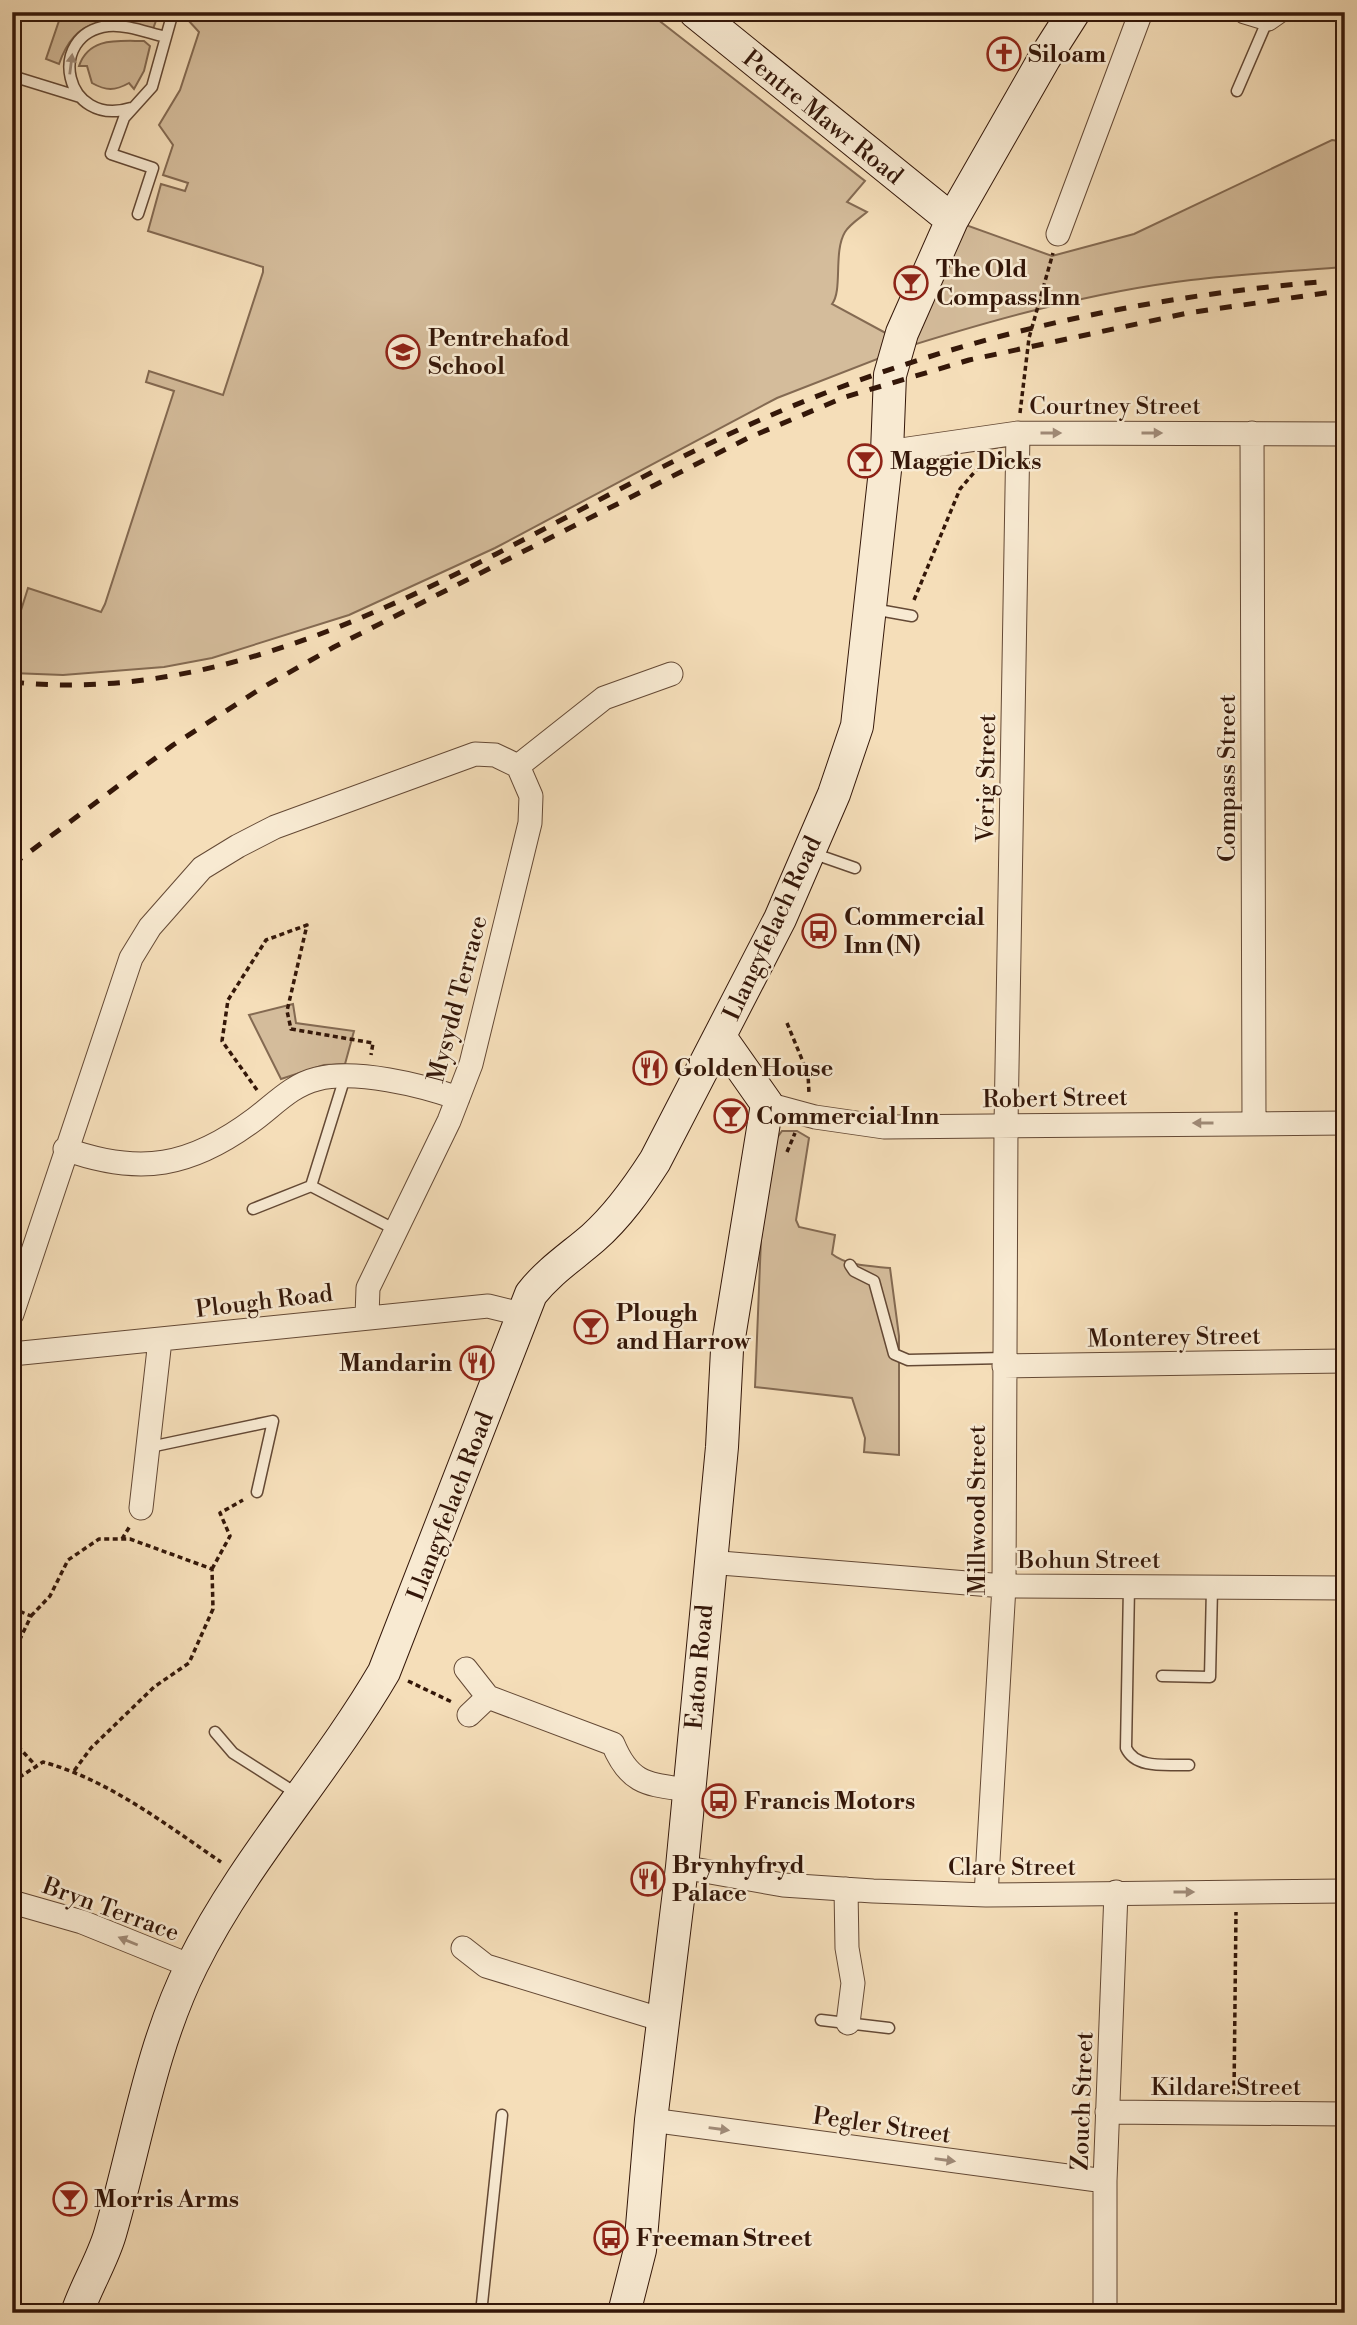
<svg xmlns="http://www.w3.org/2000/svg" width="1357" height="2325" font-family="'Libre Bodoni',serif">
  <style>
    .green { fill: #d4bc9b; stroke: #846a52; stroke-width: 2 }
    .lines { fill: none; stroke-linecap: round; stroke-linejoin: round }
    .lane-casing { stroke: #644935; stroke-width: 13 }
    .street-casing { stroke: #644935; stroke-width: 25 }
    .secondary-casing { stroke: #341709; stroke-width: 34 }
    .path { stroke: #341709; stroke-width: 3.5; stroke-dasharray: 5 3.5; stroke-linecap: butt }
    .lane { stroke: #f8ead2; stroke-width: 10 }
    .street { stroke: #f8ead2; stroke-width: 23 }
    .secondary { stroke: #f8ead2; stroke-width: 32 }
    .rail { stroke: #341709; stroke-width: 5; stroke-dasharray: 12 12; stroke-linecap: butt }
    .oneway { fill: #a08b78 }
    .labels { text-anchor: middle; stroke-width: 5; stroke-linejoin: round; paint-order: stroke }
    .poi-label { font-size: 24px; font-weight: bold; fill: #341709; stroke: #f8ead2; text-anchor: start }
    .street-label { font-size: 24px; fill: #341709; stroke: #f8ead2 }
  </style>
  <rect width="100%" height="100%" fill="#f5deb9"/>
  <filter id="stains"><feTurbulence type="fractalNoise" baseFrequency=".00286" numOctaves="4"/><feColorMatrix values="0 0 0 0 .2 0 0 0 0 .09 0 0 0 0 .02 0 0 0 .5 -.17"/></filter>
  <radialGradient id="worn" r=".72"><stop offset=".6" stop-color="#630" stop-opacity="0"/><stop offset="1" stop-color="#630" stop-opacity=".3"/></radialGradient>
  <path class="green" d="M62,12H159L153,29C109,20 77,12 59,64L46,59Z
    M191,12H648L865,181L847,202L867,212C860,218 850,224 845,232C833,252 843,290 832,304L893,337L880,358L777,398L495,548L349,615L212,658L164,667L63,675L12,673V639L28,588L101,612L105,604L174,391L146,382L149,371L223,395L263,272V267L148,231L161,184L185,191L188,183L163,175L173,145L159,125L180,90L199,32L188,20Z
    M144,41L150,46L144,71L134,89L129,83C115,91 106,91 92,83L87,66H79C89,37 117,41 144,41Z
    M1332,140L1345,142V267C1294,271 1242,274 1191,280C1092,292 992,320 897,350L952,220L1052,256L1134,234Z
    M293,1004L296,1023L354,1031L345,1064L324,1065L281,1079L249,1015Z
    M782,1131H797L809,1138L796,1220L799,1227L835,1235L832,1254C847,1266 871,1266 890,1268L899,1336V1455L864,1452L865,1438L852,1398L755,1387L761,1239L774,1142Z"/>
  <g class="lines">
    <defs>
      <path id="lane" d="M166,37L173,12
        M12,76L80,97
        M1237,91L1268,19
        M131,108C64,129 45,34 108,26C126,24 148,33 166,37L152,87L124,118L111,154L153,168L138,214
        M873,609L912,616
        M812,853L855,868
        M345,1077L311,1186L396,1230
        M253,1209L311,1186
        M850,1265L854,1271L874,1281L894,1354L908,1360L1005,1358
        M150,1447L273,1421L257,1492
        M1129,1587L1126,1748C1136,1770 1169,1764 1189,1765
        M1162,1676L1210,1677L1212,1588
        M215,1732L233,1753L299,1795
        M821,2020L889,2028
        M481,2313L502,2115"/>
      <path id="street" d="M1245,12L1268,19L1278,12
        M1058,234L1141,12
        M1252,433L1254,1123
        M887,452L1018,433L1345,434
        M767,1104L815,1117L884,1127L1345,1123
        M65,1149C140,1176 191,1167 255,1119C275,1104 292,1085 317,1079C356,1069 421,1085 458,1098
        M12,1314L131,958L150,927L202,868L238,846L275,827L475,754L495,755L518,766L604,698L671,674
        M367,1316L368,1288L449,1121L471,1064L530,823L531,796L518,766
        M12,1354L488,1306L521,1314
        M1004,1366L1345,1361
        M141,1508L160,1340
        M708,1562L1004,1586L1345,1588
        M466,1669L488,1697L613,1744C630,1785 648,1784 688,1790
        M469,1715L488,1697
        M682,1867L783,1885L873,1891L986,1895L1345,1891
        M846,1889L847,1948L853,1983L848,2023
        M986,1895L1004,1586L1006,1125L1018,433
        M12,1902L82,1922L191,1966
        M463,1948L486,1966L663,2020
        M1107,2112L1345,2114
        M651,2120L1105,2181
        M1105,2313V2181L1116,1892"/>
      <path id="secondary" d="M695,12L952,220
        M77,2313C86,2286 102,2261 110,2234C136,2145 150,2049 192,1965C244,1860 325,1773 384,1672L531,1294C549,1271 571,1257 593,1238C618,1216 637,1189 655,1161L780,919L834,794L857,726L887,452L890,375L902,333L952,220L1044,59L1074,12
        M624,2313L640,2250L651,2120L682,1867L722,1447L727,1350L767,1104L720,1037"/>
    </defs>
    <use href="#lane" class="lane-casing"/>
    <use href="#street" class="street-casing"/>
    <use href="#secondary" class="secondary-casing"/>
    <path class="path" d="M1020,413L1029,338L1053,253
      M914,600L960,489L984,461
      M787,1023L808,1074L809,1093
      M257,1090L222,1041L228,1000L266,940L307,925L287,1011L291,1029L373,1043L371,1055
      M787,1152L795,1133
      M122,1539L130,1526
      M212,1569L230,1536L220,1513L243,1500
      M12,1608L31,1616L12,1656
      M31,1616L50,1596L68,1560L99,1539H130L212,1569L213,1609L189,1663L154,1687L91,1748L74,1771
      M408,1681L452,1702
      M12,1740L36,1766
      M12,1782L43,1762C109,1780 165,1824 221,1862
      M1234,2094L1236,1912"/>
    <use href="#lane" class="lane"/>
    <use href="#street" class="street"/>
    <use href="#secondary" class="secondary"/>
    <path class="rail" d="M12,682C287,711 530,520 769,416C945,340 1130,298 1320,282
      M12,865L173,745L260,689L334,647L748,438L845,397L969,360L1188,313L1345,290"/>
  </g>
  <defs><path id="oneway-solid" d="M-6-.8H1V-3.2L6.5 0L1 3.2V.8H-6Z" transform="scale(1.75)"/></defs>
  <g class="oneway">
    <use href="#oneway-solid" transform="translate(71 64) rotate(-83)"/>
    <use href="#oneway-solid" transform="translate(1051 433)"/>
    <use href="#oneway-solid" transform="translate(1152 433)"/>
    <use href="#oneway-solid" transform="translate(1203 1123) rotate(180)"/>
    <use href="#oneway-solid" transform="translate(1184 1892)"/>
    <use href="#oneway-solid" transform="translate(128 1941) rotate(-158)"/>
    <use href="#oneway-solid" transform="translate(719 2129) rotate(8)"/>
    <use href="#oneway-solid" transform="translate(945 2160) rotate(8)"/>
  </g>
  <defs>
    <symbol id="church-ring" viewBox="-11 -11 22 22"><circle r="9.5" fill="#f8ead2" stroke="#8f2418" stroke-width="1.5"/><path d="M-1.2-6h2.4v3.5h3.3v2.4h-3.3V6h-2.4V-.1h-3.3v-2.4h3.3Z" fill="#8f2418"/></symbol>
    <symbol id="bar-ring" viewBox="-11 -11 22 22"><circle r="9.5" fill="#f8ead2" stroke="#8f2418" stroke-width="1.5"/><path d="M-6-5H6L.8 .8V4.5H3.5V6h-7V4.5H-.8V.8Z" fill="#8f2418"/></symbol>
    <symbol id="school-ring" viewBox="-11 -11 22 22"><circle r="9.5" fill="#f8ead2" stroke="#8f2418" stroke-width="1.5"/><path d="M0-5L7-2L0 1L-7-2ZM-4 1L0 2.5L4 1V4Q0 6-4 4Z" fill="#8f2418"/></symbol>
    <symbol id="bus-ring" viewBox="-11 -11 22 22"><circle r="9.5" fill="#f8ead2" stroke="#8f2418" stroke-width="1.5"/><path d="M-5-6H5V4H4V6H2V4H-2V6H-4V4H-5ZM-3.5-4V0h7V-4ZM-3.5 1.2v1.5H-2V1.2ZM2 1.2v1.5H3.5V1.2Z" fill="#8f2418"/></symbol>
    <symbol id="restaurant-ring" viewBox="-11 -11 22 22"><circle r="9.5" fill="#f8ead2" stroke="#8f2418" stroke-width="1.5"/><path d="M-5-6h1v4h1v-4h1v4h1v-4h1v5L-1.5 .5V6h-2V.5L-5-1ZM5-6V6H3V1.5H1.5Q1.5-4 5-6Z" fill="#8f2418"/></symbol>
  </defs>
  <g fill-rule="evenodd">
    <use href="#church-ring" x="985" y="35" width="38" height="38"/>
    <use href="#bar-ring" x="892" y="264" width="38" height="38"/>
    <use href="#school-ring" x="384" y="333" width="38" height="38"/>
    <use href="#bar-ring" x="846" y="442" width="38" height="38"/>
    <use href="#bus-ring" x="800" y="912" width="38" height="38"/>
    <use href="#restaurant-ring" x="631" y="1049" width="38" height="38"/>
    <use href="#bar-ring" x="712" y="1097" width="38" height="38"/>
    <use href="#bar-ring" x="572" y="1308" width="38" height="38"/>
    <use href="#restaurant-ring" x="458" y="1344" width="38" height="38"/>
    <use href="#bus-ring" x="700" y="1782" width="38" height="38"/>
    <use href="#restaurant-ring" x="629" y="1860" width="38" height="38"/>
    <use href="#bar-ring" x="51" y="2180" width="38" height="38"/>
    <use href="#bus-ring" x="592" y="2219" width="38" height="38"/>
  </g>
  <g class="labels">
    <g class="poi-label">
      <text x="1028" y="62">Siloam</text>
      <text x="936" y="277">The Old<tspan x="936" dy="28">Compass Inn</tspan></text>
      <text x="428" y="346">Pentrehafod<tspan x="428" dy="28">School</tspan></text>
      <text x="890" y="469">Maggie Dicks</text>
      <text x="844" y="925">Commercial<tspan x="844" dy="28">Inn (N)</tspan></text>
      <text x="674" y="1076">Golden House</text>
      <text x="756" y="1124">Commercial Inn</text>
      <text x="616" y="1321">Plough<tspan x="616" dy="28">and Harrow</tspan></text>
      <text x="452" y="1371" text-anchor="end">Mandarin</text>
      <text x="744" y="1809">Francis Motors</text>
      <text x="672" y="1873">Brynhyfryd<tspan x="672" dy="28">Palace</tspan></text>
      <text x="94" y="2207">Morris Arms</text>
      <text x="636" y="2246">Freeman Street</text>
    </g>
    <g class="street-label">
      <text transform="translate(823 117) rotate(39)" y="8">Pentre Mawr Road</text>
      <text x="1115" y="414">Courtney Street</text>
      <text transform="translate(986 778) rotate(-89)" y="8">Verig Street</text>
      <text transform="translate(1227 778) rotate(-90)" y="8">Compass Street</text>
      <text transform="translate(772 928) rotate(-65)" y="8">Llangyfelach Road</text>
      <text transform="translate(457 999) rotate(-75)" y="8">Mysydd Terrace</text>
      <text transform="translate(1055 1098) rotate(-1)" y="8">Robert Street</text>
      <text transform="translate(264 1301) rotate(-7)" y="8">Plough Road</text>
      <text transform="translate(1174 1337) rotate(-1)" y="8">Monterey Street</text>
      <text transform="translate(450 1506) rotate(-69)" y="8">Llangyfelach Road</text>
      <text transform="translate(977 1510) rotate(-90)" y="8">Millwood Street</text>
      <text x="1089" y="1568">Bohun Street</text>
      <text transform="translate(699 1667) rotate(-85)" y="8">Eaton Road</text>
      <text x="1012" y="1875">Clare Street</text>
      <text transform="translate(111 1909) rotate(20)" y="8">Bryn Terrace</text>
      <text x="1226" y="2095">Kildare Street</text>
      <text transform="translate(1082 2101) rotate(-88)" y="8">Zouch Street</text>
      <text transform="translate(882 2125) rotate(8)" y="8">Pegler Street</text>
    </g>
  </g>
  <rect width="1357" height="2325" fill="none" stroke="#f5deb9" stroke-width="42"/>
  <rect x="14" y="14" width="1329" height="2297" fill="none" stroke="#341709" stroke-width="3.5"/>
  <rect x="21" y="21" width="1315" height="2283" fill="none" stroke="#341709" stroke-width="2"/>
  <rect width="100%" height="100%" filter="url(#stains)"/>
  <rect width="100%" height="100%" fill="url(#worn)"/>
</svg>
